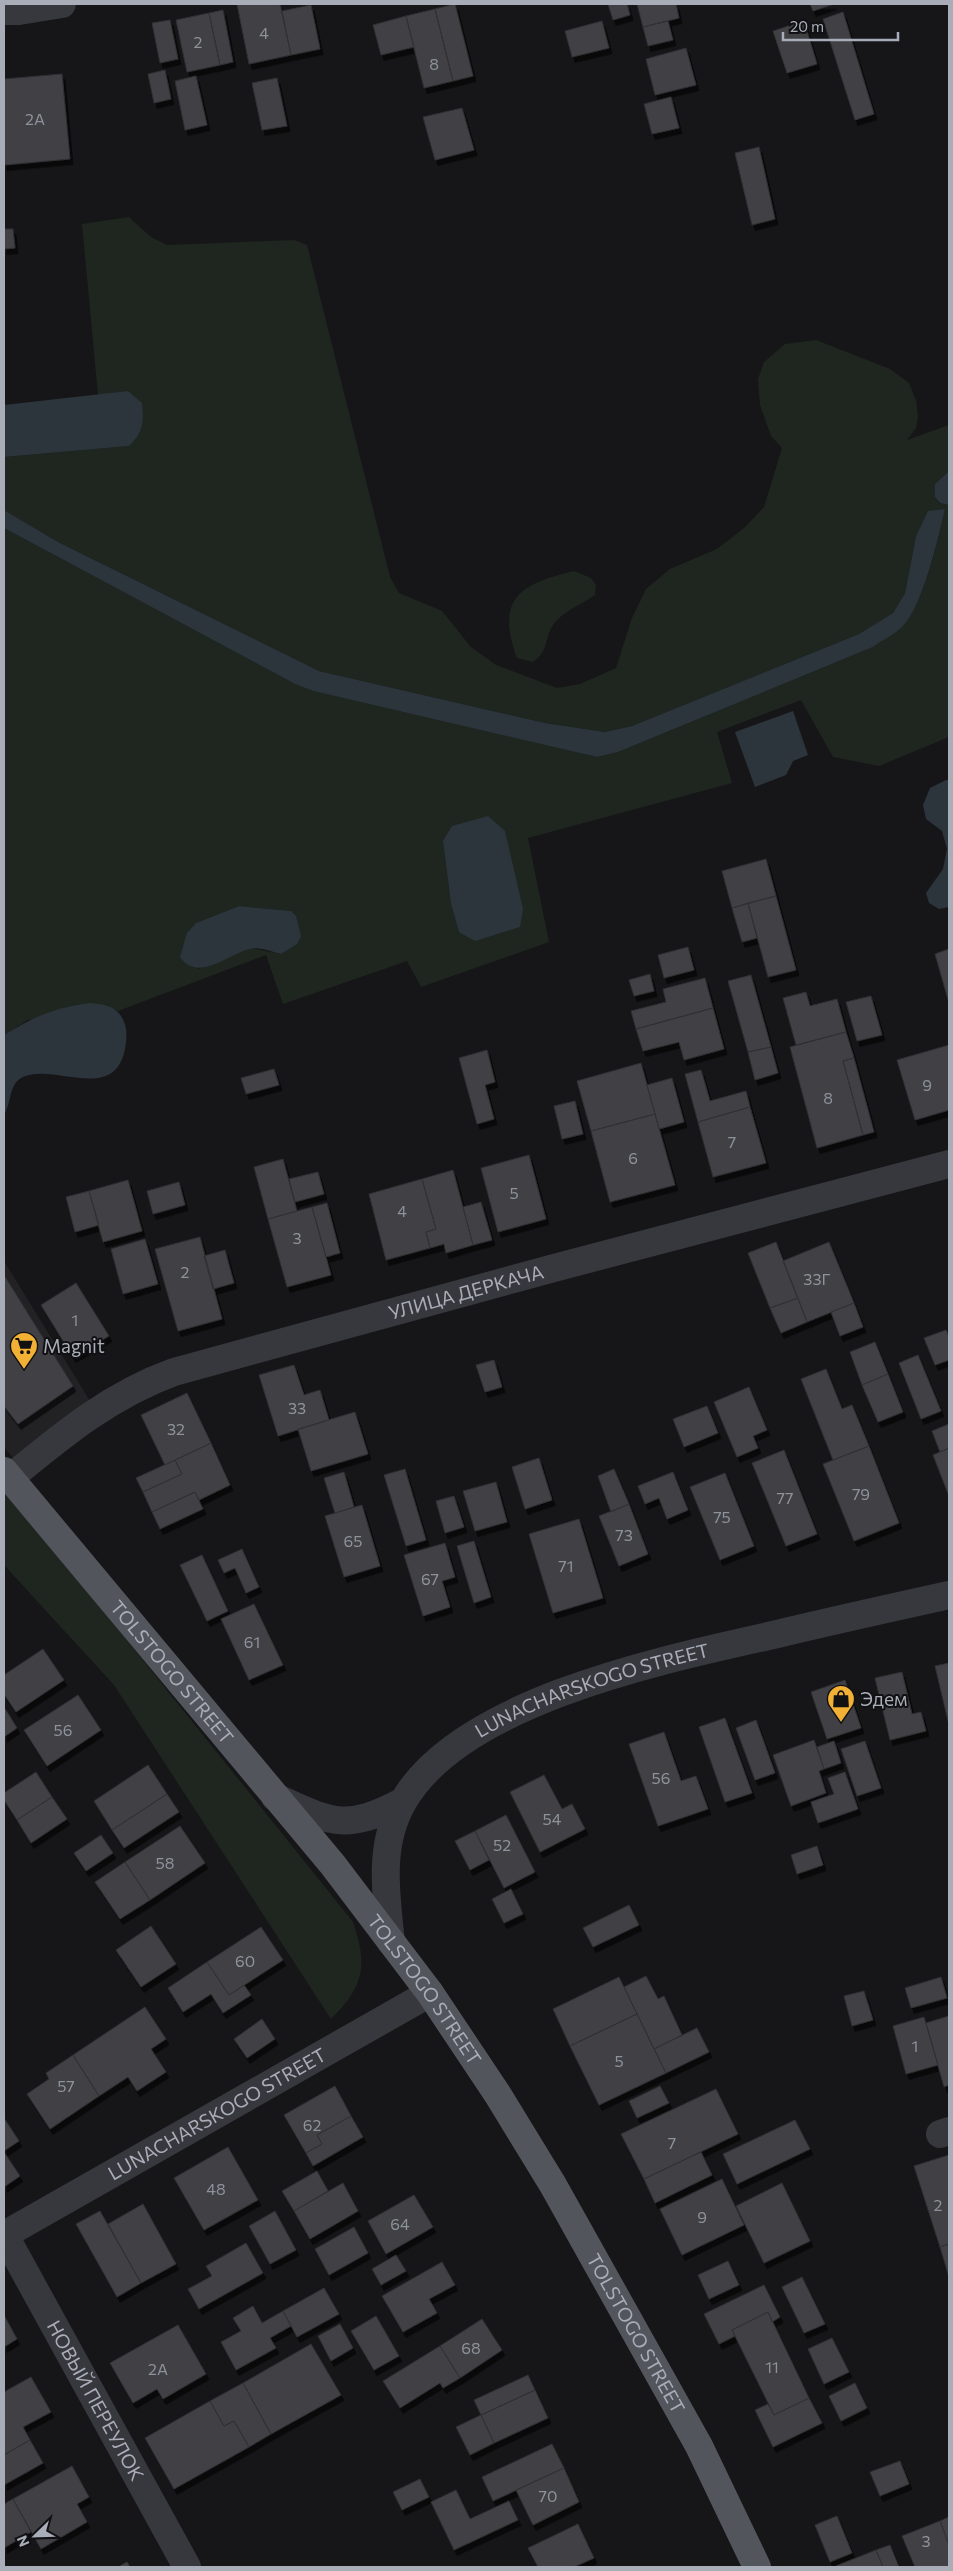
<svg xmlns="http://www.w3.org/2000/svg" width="953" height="2571" font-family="Commissioner,sans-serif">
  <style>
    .built { fill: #222225 }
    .green { fill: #1e261f; fill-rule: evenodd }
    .water { fill: #2c353c }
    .building { fill: #404145; stroke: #303034; filter: url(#shadow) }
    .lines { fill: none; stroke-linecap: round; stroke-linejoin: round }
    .minor { stroke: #37383d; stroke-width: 28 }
    .major { stroke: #53555c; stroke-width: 28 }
    .labels { text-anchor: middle; stroke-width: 4; stroke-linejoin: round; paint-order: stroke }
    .number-label { font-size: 16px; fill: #8e929b }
    .street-label { font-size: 19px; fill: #a8adb8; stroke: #111113 }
    .poi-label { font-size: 19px; fill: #a8adb8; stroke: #111113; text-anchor: start }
  </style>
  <defs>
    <filter id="shadow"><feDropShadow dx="3" dy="5.5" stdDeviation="0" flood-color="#0009"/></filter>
  </defs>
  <rect width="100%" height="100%" fill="#161618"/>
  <path class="built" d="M4,1261L90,1401L13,1458L4,1447Z"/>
  <path class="green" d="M129,217L151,237L167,245L294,240L307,245L390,577L399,593L442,611L471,647L496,665L557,688L580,684L616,668L632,618L646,589L670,569L717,549L744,528L764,507L782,448L771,436L760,405L758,379L764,362L785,344L816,340L890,369L909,383L916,400L918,417L916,428L907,440L949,425V471L935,484V497L939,503L949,505V737L879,766L833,757L801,700L717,732L732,783L528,838L549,942L421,987L407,961L283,1004L266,955L118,1011L106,1005L28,1020L4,1035V528L295,684L597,757L618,752L873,647C882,640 894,634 902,626C924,603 938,541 945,509L928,512L916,536L905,593L893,613L859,634L632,726L605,732L545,723L319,671L58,542L4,510V457L129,446L128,391L98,395L82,224ZM443,841L459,932L451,904ZM239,906L291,911L281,954L251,948L198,969L196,923Z
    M574,571L591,578L596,585L595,595C581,605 563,611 553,625C544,639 549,651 533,662L517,658C495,598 520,584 574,571Z
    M4,1491L81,1583L353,1922C368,1965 364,1987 331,2019L114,1685L4,1565Z"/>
  <path class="water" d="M128,391L142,403C144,423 143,432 129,446L4,457V405Z
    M949,471V505L940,503L935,497V484Z
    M945,509C938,539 923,606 902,627C894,635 882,640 873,647L618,752L597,757L314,691L295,684L4,528V510L58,542L319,671L545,723L605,732L632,726L859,634L893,613L905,593L916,536L928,511Z
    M793,711L808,755L793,761L786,775L755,787L735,732Z
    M946,780H949V907L939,909L929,903L926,893L943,869L947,849L942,831L926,819L923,805L930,788Z
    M488,816L505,831L523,909L520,927L475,941L459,932L451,904L443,841L452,826Z
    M239,906L291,911L296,916L301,936L297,944L281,954C272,952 260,946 250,949C228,954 198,983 180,957L187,933L196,923Z
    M90,1003C102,1004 114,1005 121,1016C128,1027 127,1037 125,1049C114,1105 52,1061 21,1078C9,1085 11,1104 4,1115V1035C35,1016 54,1008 90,1003Z"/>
  <path class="building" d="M237,4H280L291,55L249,64Z
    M455,4L473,76L453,81L435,9Z
    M608,4H627L630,15L613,20Z
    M637,4H676L679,18L643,27Z
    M810,4H834L813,11Z
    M311,5L320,49L291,55L282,11Z
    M435,9L453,81L424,88L406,16Z
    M223,10L233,62L220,65L209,13Z
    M843,12L874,114L855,120L823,19Z
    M209,13L220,65L187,72L176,20Z
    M406,16L414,47L381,55L373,25Z
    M170,20L178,59L160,63L152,23Z
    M602,21L609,48L572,57L565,31Z
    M668,21L673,40L648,46L643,27Z
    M804,21L817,64L787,73L773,31Z
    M686,48L696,85L655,95L646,59Z
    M165,70L171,99L154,103L148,74Z
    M62,74L70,159L4,165V79Z
    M196,76L207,125L185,130L175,81Z
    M277,78L287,126L262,130L252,83Z
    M671,97L679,128L652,134L644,104Z
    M462,108L474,150L435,160L423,117Z
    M759,147L775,219L752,225L735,153Z
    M4,229H13L15,248L4,249Z
    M766,859L776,896L732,908L722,871Z
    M776,896L796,970L768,977L748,903Z
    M748,903L757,938L742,942L732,908Z
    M688,947L694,970L664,978L658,955Z
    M949,949V1003L935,954Z
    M650,974L654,991L634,996L629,980Z
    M751,975L771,1047L748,1052L728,981Z
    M705,978L713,1008L636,1029L631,1011L666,1002L663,989Z
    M806,992L810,1006L837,999L846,1032L796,1045L783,998Z
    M871,996L882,1035L857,1041L846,1002Z
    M713,1008L724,1049L684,1060L679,1042L643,1051L636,1029Z
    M846,1032L854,1058L843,1061L863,1135L817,1148L790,1047Z
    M949,1045V1110L915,1120L897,1060Z
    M771,1047L778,1073L755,1080L748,1052Z
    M487,1050L495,1082L485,1085L494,1119L477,1124L459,1058Z
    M854,1058L874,1132L863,1135L843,1061Z
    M641,1063L655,1114L591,1131L577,1081Z
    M274,1069L279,1085L246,1094L241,1078Z
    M701,1070L710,1101L746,1091L750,1107L698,1122L685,1074Z
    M672,1078L684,1122L659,1129L647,1085Z
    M575,1101L583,1134L562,1139L554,1106Z
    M750,1107L766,1163L713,1177L698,1122Z
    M655,1114L675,1185L610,1202L591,1131Z
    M529,1155L546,1219L498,1232L481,1168Z
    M283,1159L297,1211L268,1219L254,1167Z
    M453,1170L473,1245L446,1253L444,1244L430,1248L426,1232L436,1229L422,1179Z
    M318,1172L324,1194L295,1202L289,1179Z
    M422,1179L436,1229L426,1232L430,1248L386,1260L369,1194Z
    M128,1180L142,1231L103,1242L89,1191Z
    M179,1182L185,1205L153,1214L147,1191Z
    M89,1191L99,1225L75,1232L66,1197Z
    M481,1202L492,1240L473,1245L463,1207Z
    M327,1203L340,1253L326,1257L312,1207Z
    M312,1207L331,1275L287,1287L268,1219Z
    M200,1237L222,1319L178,1331L155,1249Z
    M145,1239L158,1284L123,1294L111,1249Z
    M776,1242L798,1298L770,1308L748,1253Z
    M829,1242L854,1303L807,1322L783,1261Z
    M225,1250L234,1283L213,1289L204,1256Z
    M4,1275L73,1386L18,1424L4,1406Z
    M76,1283L109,1336L73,1357L41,1305Z
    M798,1298L807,1322L781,1333L770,1308Z
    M854,1303L863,1327L840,1336L831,1312Z
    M946,1330L949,1337V1360L935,1365L924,1338Z
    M875,1342L888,1374L862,1385L850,1352Z
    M918,1355L941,1411L921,1419L899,1363Z
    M494,1360L502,1387L485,1392L476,1365Z
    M294,1365L304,1395L320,1390L329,1420L278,1436L259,1375Z
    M826,1369L842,1409L852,1405L869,1446L833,1460L801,1379Z
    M888,1374L903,1412L878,1422L862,1385Z
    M749,1387L767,1430L753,1436L758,1448L737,1457L714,1402Z
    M187,1393L211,1443L165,1465L141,1415Z
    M707,1406L718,1433L684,1447L673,1419Z
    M355,1412L368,1454L311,1471L298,1429Z
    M949,1424V1448L940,1452L932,1431Z
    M211,1443L230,1485L199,1500L195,1492L152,1512L143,1492L182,1474L175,1460Z
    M869,1446L899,1523L854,1541L823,1464Z
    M949,1448V1496L933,1455Z
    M784,1450L817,1534L786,1546L752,1463Z
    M539,1458L552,1500L525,1509L512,1467Z
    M175,1460L182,1474L143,1492L136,1478Z
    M405,1469L426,1540L406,1546L384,1475Z
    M614,1469L629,1504L611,1512L598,1476Z
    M344,1472L354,1507L335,1513L324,1478Z
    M673,1472L688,1510L667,1519L659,1498L645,1504L638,1486Z
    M725,1473L754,1546L720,1560L690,1487Z
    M496,1482L507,1522L475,1531L463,1491Z
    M195,1492L203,1509L160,1529L152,1512Z
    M454,1496L464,1527L445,1533L436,1501Z
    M629,1504L648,1554L619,1566L599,1516Z
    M362,1505L380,1566L344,1577L325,1516Z
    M579,1519L603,1598L553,1613L529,1534Z
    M474,1541L491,1597L474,1603L457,1546Z
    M445,1543L455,1577L442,1581L450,1607L423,1616L404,1555Z
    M242,1549L259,1587L246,1593L235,1568L224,1573L218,1560Z
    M202,1555L228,1611L207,1621L180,1565Z
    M254,1604L283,1665L249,1680L221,1619Z
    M43,1649L64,1680L16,1712L4,1694V1675Z
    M949,1663V1725L935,1666Z
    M902,1672L912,1714L921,1712L926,1731L890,1740L875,1678Z
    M845,1680L861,1728L827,1739L811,1692Z
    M78,1695L101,1730L47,1766L24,1730Z
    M4,1707L17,1728L4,1737Z
    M725,1718L752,1793L725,1802L699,1727Z
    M756,1720L775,1773L755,1780L736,1728Z
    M664,1732L681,1781L696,1776L708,1809L658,1826L629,1744Z
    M814,1740L824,1769L819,1771L826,1793L791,1806L773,1755Z
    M834,1741L841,1763L824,1769L817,1747Z
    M865,1741L881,1788L857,1796L841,1749Z
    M148,1765L167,1794L112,1830L94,1801Z
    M36,1772L52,1797L17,1820L4,1800V1793Z
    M845,1772L858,1809L818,1823L811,1802L834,1794L828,1778Z
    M544,1775L562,1809L572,1804L585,1829L540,1852L510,1792Z
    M167,1794L179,1812L124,1848L112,1830Z
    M52,1797L67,1819L31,1843L17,1820Z
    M506,1815L535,1872L504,1888L475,1831Z
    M180,1826L205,1863L150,1900L125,1862Z
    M475,1831L489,1860L470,1870L455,1841Z
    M101,1835L113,1853L86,1871L74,1853Z
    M817,1846L823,1865L797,1874L791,1855Z
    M125,1862L150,1900L120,1919L95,1882Z
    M511,1889L523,1914L504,1923L492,1899Z
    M629,1905L639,1925L593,1947L583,1928Z
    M151,1926L176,1964L141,1987L116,1950Z
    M261,1927L283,1960L229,1995L207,1962Z
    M207,1962L229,1995L244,1985L251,1995L223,2013L211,1994L183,2012L168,1988Z
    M646,1976L658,1999L664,1996L682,2035L654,2049L624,1987Z
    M619,1977L637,2014L570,2046L553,2009Z
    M941,1977L947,1998L911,2008L905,1988Z
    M864,1991L873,2020L852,2026L844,1996Z
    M145,2007L166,2039L151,2049L166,2072L137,2091L128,2077L99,2096L73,2055Z
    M637,2014L666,2073L599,2105L570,2046Z
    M949,2016V2085L944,2087L926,2023Z
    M924,2017L938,2065L906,2074L893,2026Z
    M262,2019L275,2039L247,2058L234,2039Z
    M697,2028L709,2052L666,2073L654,2049Z
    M73,2055L99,2096L50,2129L27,2094L49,2079L46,2073Z
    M335,2086L351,2116L317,2135L322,2144L306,2153L284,2115Z
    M660,2086L669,2103L637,2118L629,2101Z
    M716,2089L738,2134L644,2179L621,2134Z
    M351,2116L363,2137L313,2166L306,2153L322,2144L317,2135Z
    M4,2118L19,2141L4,2151Z
    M795,2120L810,2149L737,2184L723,2154Z
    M228,2147L258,2200L204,2230L174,2178Z
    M4,2152L20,2176L4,2187Z
    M701,2152L712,2175L655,2203L644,2179Z
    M949,2155V2244L940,2247L914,2166Z
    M317,2171L328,2191L294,2211L282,2191Z
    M722,2179L744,2225L682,2255L660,2209Z
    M343,2183L358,2211L310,2239L294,2211Z
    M782,2183L810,2241L764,2263L736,2206Z
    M414,2195L433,2227L386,2254L368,2221Z
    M143,2204L176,2264L141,2283L108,2224Z
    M100,2211L141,2283L117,2297L76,2224Z
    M275,2211L296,2250L270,2264L249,2226Z
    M354,2227L368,2253L329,2275L315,2249Z
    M246,2243L263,2273L199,2309L188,2289L212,2276L206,2266Z
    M949,2244V2277L940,2247Z
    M396,2255L406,2271L381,2285L372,2269Z
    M728,2261L739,2285L709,2299L698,2275Z
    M442,2262L455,2285L429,2299L437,2313L403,2332L382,2296Z
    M802,2277L825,2324L804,2333L782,2287Z
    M764,2285L780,2317L772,2322L768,2312L732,2330L735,2336L719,2344L704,2314Z
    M324,2288L339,2314L297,2337L283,2311Z
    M253,2306L262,2323L283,2311L291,2326L270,2338L276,2348L236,2370L221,2342L241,2331L233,2318Z
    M768,2312L809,2398L774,2415L732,2330Z
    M4,2315L17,2339L4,2347Z
    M376,2316L399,2356L374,2370L351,2331Z
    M482,2319L502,2350L460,2378L440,2346Z
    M340,2324L353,2348L331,2361L318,2336Z
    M178,2325L206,2374L163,2399L157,2389L133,2403L110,2363Z
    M832,2338L849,2372L824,2384L808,2349Z
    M311,2344L341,2395L271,2434L243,2383Z
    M440,2346L460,2378L443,2388L440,2383L400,2408L383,2381Z
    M528,2375L535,2390L481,2415L474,2400Z
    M31,2377L51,2412L23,2427L30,2440L4,2455V2392Z
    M243,2383L271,2434L249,2447L234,2421L224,2426L210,2401Z
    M855,2383L867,2408L841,2421L829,2396Z
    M535,2390L548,2418L494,2443L481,2415Z
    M809,2398L822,2423L773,2447L755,2410L768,2404L774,2415Z
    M210,2401L224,2426L234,2421L249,2447L174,2489L145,2438Z
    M481,2415L494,2443L470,2455L456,2427Z
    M30,2440L43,2463L4,2485V2455Z
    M552,2444L564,2468L493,2501L482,2477Z
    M900,2461L909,2484L880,2496L870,2472Z
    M72,2466L89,2497L77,2504L87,2522L41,2549L13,2499Z
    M564,2468L579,2502L533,2525L516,2490Z
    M420,2479L429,2497L402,2510L393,2492Z
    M456,2490L470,2519L509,2501L518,2520L454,2550L431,2502Z
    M13,2499L31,2532L4,2548V2504Z
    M837,2516L852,2553L830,2562L815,2525Z
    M949,2517V2545L940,2521Z
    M940,2521L949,2545V2567H915L902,2536Z
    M578,2524L594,2558L574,2567H538L528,2548Z
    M890,2545L899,2567H883L876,2550Z
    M876,2550L883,2567H837L836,2566Z
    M127,2562L130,2567H118Z"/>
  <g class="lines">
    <g class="minor">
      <path d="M4,11H19L62,4"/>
      <path id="s1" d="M10,1478C61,1436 110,1395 174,1372L554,1268L949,1164"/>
      <path d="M275,1797C330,1822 345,1832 402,1802"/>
      <path id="s2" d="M391,1942C386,1895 378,1845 403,1802C460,1701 666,1659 773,1635C831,1621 890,1608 949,1595"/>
      <path d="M940,2134L949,2131"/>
      <path id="s3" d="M4,2234L187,2567"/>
      <path id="s4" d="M4,2235L430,1993"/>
    </g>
    <path class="major" id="s5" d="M4,1471L333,1865L430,1993L498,2095L553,2185L699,2446L757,2567"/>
  </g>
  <defs>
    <symbol id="supermarket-pin" viewBox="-11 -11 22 30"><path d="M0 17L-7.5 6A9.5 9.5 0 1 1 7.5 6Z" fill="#f2b134" stroke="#111113"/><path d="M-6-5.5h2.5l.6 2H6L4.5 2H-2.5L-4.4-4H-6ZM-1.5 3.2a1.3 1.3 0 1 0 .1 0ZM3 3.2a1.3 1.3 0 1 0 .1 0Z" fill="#111"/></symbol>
    <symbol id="shop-pin" viewBox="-11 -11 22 30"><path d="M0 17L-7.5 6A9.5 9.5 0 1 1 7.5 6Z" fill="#f2b134" stroke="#111113"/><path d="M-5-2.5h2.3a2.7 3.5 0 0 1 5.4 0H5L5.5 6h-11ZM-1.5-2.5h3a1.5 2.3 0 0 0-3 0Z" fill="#111"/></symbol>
  </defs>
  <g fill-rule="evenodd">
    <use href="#supermarket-pin" x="8" y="1330" width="32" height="43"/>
    <use href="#shop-pin" x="825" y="1683" width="32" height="43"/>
  </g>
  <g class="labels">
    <g class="number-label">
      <text x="264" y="39">4</text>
      <text x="198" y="48">2</text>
      <text x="434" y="70">8</text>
      <text x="35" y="125">2А</text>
      <text x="927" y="1091">9</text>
      <text x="828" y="1104">8</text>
      <text x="732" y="1148">7</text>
      <text x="633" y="1164">6</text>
      <text x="514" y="1199">5</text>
      <text x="402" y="1217">4</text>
      <text x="297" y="1244">3</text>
      <text x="185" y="1278">2</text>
      <text x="817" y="1285">33Г</text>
      <text x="75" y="1326">1</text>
      <text x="297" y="1414">33</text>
      <text x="176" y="1435">32</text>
      <text x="861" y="1500">79</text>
      <text x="785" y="1504">77</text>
      <text x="722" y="1523">75</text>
      <text x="624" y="1541">73</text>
      <text x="353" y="1547">65</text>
      <text x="566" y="1572">71</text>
      <text x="430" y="1585">67</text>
      <text x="252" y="1648">61</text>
      <text x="63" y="1736">56</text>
      <text x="661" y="1784">56</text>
      <text x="552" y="1825">54</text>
      <text x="502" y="1851">52</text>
      <text x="165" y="1869">58</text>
      <text x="245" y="1967">60</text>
      <text x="915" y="2052">1</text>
      <text x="619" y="2067">5</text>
      <text x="66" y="2092">57</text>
      <text x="312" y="2131">62</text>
      <text x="672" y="2149">7</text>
      <text x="216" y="2195">48</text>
      <text x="938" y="2211">2</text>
      <text x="702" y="2223">9</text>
      <text x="400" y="2230">64</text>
      <text x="471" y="2354">68</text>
      <text x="772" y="2373">11</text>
      <text x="158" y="2375">2А</text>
      <text x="548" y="2502">70</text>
      <text x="926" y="2547">3</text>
    </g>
    <g class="street-label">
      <text dy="7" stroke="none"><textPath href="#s1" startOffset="499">УЛИЦА ДЕРКАЧА</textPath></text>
      <text dy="7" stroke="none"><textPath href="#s5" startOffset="262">TOLSTOGO STREET</textPath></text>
      <text dy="7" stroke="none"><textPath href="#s2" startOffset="369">LUNACHARSKOGO STREET</textPath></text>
      <text dy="7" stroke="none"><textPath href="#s5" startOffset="668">TOLSTOGO STREET</textPath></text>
      <text dy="7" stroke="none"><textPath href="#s4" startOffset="245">LUNACHARSKOGO STREET</textPath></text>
      <text dy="7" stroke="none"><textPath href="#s5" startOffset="1072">TOLSTOGO STREET</textPath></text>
      <text dy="7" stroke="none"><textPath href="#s3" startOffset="190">НОВЫЙ ПЕРЕУЛОК</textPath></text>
    </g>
    <g class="poi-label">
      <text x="43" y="1353">Magnit</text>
      <text x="860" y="1706">Эдем</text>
    </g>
  </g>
  <rect width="953" height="2571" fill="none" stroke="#a8adb8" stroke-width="10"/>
  <g transform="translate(35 2536) rotate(247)" stroke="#111113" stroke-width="4" paint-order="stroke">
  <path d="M0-4L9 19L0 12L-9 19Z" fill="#a8adb8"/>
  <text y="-8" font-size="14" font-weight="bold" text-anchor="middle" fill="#a8adb8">N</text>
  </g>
  <path d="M783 32v8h115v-8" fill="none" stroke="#a8adb8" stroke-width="2.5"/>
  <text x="790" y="32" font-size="15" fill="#a8adb8" stroke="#111113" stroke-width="4" paint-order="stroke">20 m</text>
</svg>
